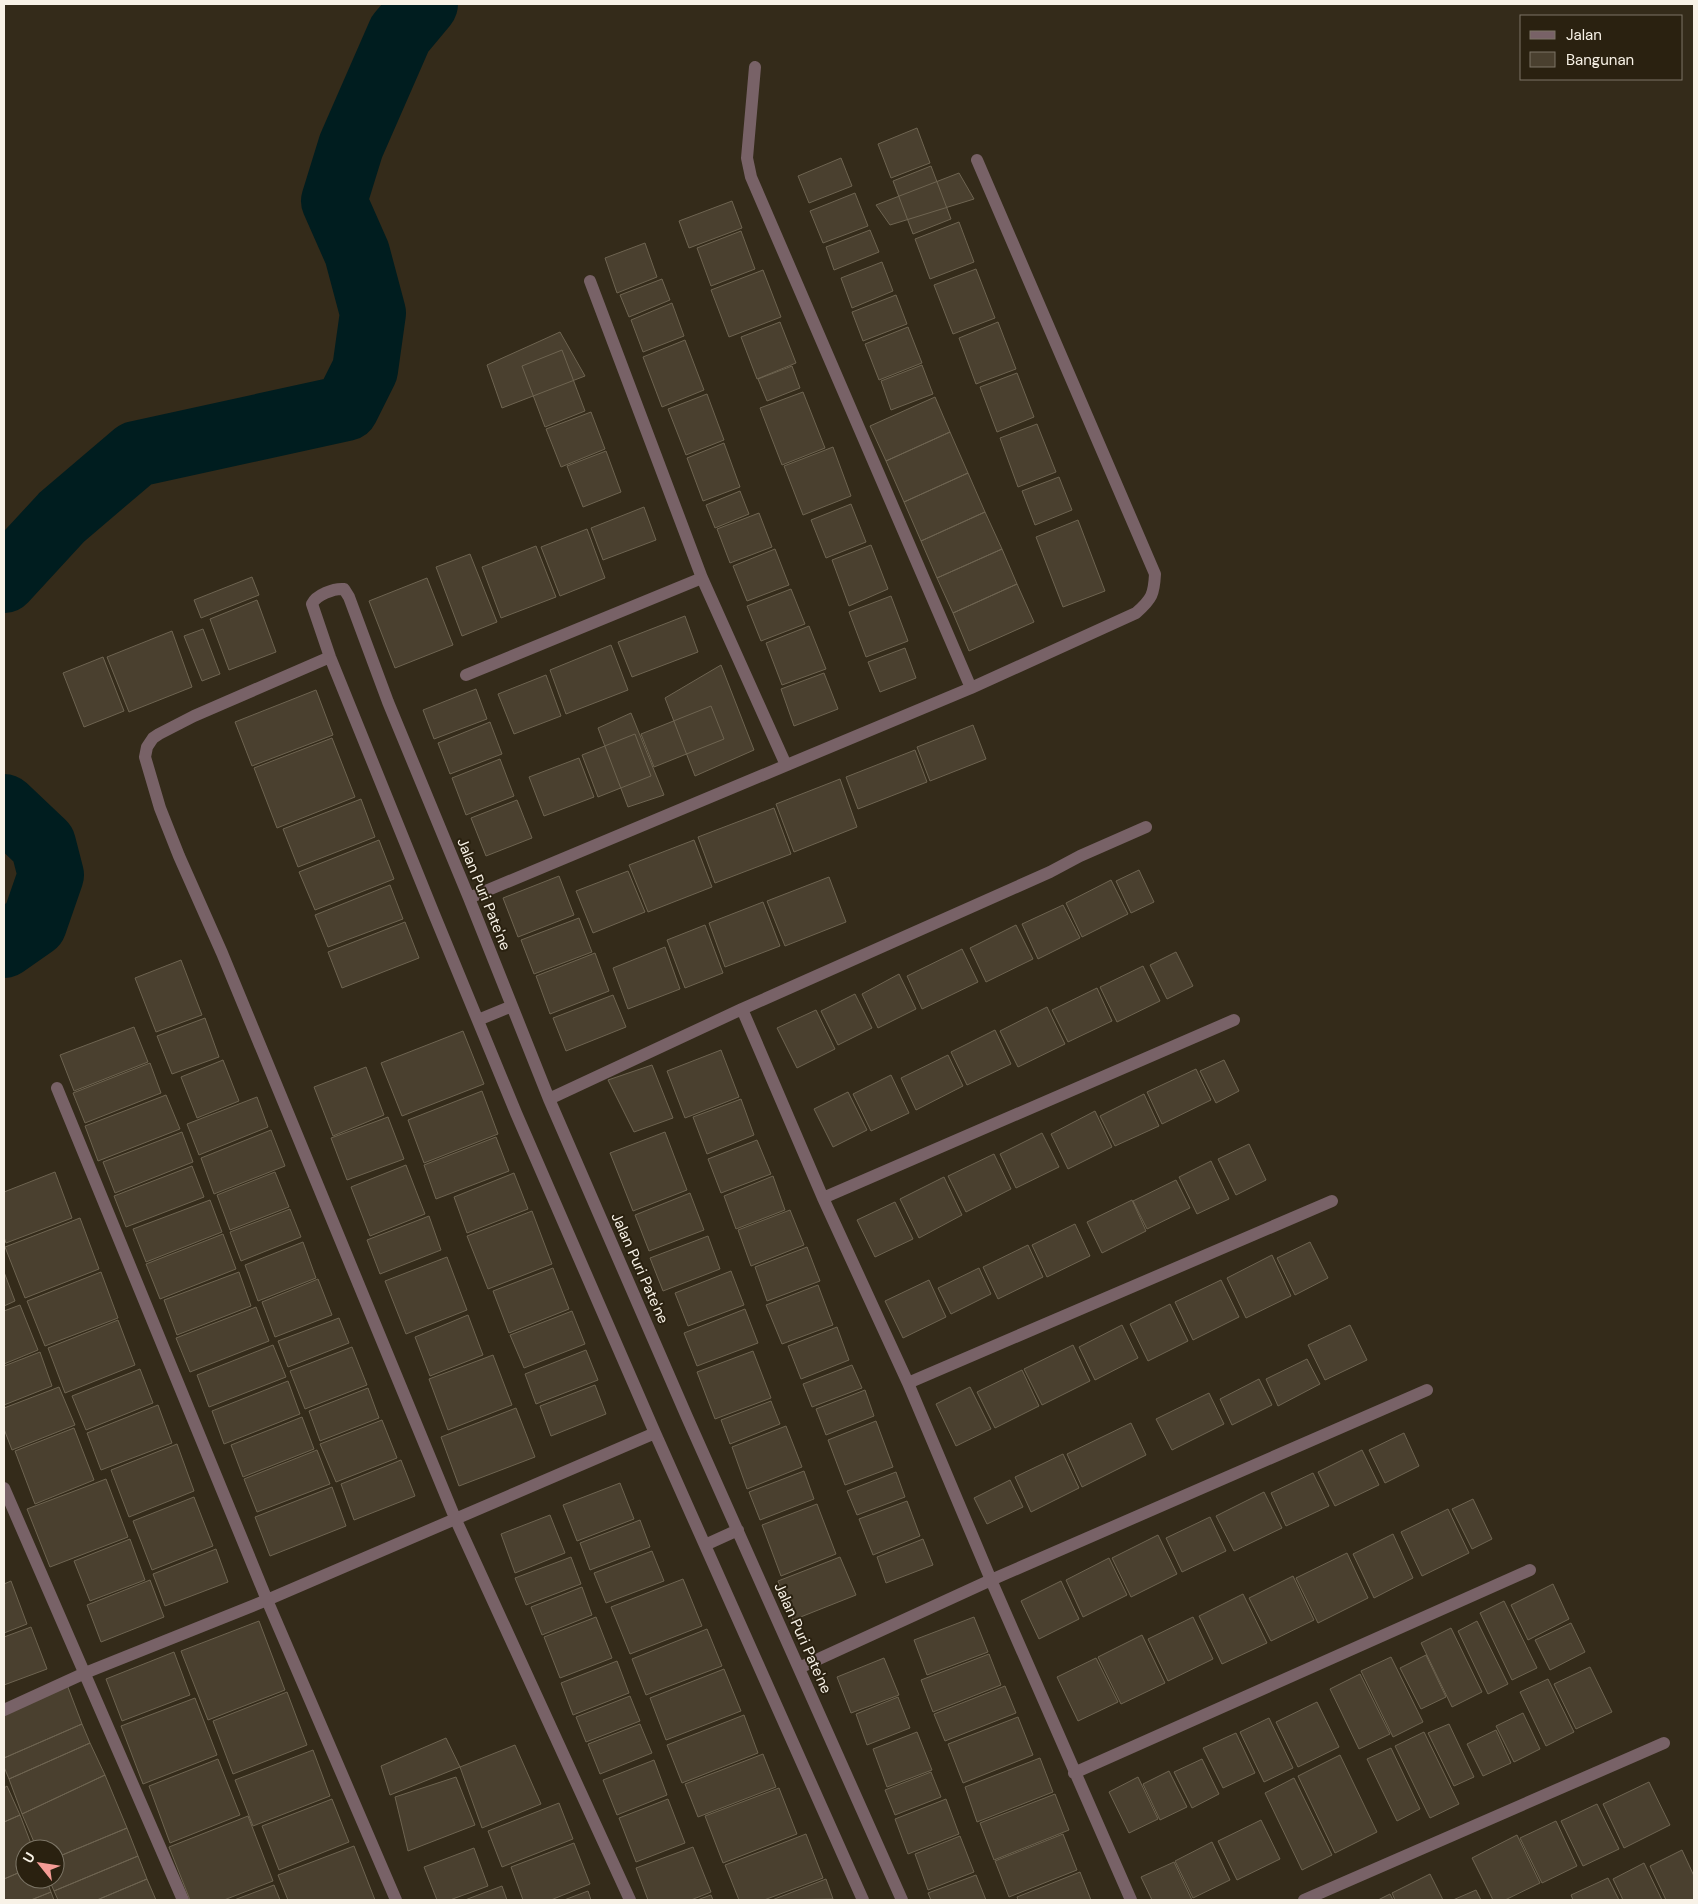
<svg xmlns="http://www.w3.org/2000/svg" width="1698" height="1904" font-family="'DM Sans',sans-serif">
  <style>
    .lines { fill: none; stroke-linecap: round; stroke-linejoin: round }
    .river { stroke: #001d1f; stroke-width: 66 }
    .building { fill: #4a402f; stroke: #6e6451 }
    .street { stroke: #786267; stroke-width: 12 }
    .labels { text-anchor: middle; stroke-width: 4; stroke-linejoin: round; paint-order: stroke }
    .street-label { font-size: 15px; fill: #f8f2e7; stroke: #2a2110 }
  </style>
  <rect width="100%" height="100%" fill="#342b1a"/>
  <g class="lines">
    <path class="river" d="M4,580L62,517L136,454L346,408L365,370L373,313L357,253L334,201L351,146L400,34L425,4
      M4,807L43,844L51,875L34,924L4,945"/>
  </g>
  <path class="building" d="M917,128L930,163L891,178L878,144Z
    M841,158L852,186L809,203L798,176Z
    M931,166L951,219L913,234L893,181Z
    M959,173L974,199L890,225L876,205Z
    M855,193L868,226L823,243L810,211Z
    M732,201L742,228L689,248L679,221Z
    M959,222L974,262L930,279L915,239Z
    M870,230L879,252L834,270L826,247Z
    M741,231L755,269L711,286L697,248Z
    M645,243L657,277L617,293L605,258Z
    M882,262L893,291L852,308L841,278Z
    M976,269L995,318L953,334L934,285Z
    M763,270L781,317L729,337L711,290Z
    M662,279L670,300L629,317L620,295Z
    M896,295L907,324L863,341L852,312Z
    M672,303L684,336L643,352L631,320Z
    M780,322L796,363L757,379L741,337Z
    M998,322L1016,369L976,384L959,338Z
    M908,327L922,363L879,380L865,344Z
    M560,332L585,376L502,408L487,365Z
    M685,340L704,390L662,407L643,357Z
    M562,350L585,411L545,427L522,366Z
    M922,365L933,394L891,410L881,381Z
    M792,366L800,388L767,401L758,379Z
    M1017,373L1034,417L997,432L980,387Z
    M803,392L825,448L782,465L760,408Z
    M707,394L724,440L686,455L668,409Z
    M935,397L950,432L886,461L870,426Z
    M591,412L605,449L561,467L546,429Z
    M1037,424L1056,472L1018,487L1000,438Z
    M950,432L968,473L904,502L886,461Z
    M724,443L740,487L703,501L687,458Z
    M833,447L851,496L803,515L784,466Z
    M606,451L621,492L583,507L567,466Z
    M968,473L985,512L921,541L904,502Z
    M1059,477L1072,510L1035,525L1022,491Z
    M740,491L749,514L715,528L706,505Z
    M851,504L866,542L826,558L811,520Z
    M644,507L656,540L603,560L591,528Z
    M985,512L1002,549L937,578L921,541Z
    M759,513L772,547L730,563L717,529Z
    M1078,520L1105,591L1063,607L1036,537Z
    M587,529L605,578L560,596L541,547Z
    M871,545L888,589L849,606L832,560Z
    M536,546L556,597L501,618L482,567Z
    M775,549L789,585L747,601L733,566Z
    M1002,549L1017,584L953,613L937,578Z
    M470,554L497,622L462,636L436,567Z
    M252,577L259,595L201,618L194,600Z
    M427,578L453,645L395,668L369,601Z
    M1017,584L1034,622L969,651L953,613Z
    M791,589L805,624L761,641L747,606Z
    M891,596L908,641L866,657L849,612Z
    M257,600L276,652L229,670L210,619Z
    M685,616L698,652L632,677L618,642Z
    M809,626L826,669L782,685L766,643Z
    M203,629L220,674L202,681L184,636Z
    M172,631L192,687L129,712L107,657Z
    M611,645L628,690L566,714L550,670Z
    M905,648L916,678L880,692L868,662Z
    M103,657L124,711L84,727L63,673Z
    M721,665L754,750L695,776L665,698Z
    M824,673L838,709L794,726L781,689Z
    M546,675L561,716L514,734L498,694Z
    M476,689L487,719L434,739L423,710Z
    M316,690L333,735L252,766L235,722Z
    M711,706L724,739L654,767L641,734Z
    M631,713L664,795L628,807L598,728Z
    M490,722L502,754L450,774L438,743Z
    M973,725L986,759L930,781L917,747Z
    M635,734L651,776L598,797L582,755Z
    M332,738L355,797L277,828L254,768Z
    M915,750L927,782L858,809L846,777Z
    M579,758L594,797L544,816L529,777Z
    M500,759L514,796L466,815L452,778Z
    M840,779L857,827L794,852L776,804Z
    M361,799L375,837L298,867L283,829Z
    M517,800L532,838L486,856L471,818Z
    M774,808L791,854L715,883L698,837Z
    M379,840L394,879L315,910L299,872Z
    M694,840L712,887L648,912L629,865Z
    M1139,870L1154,902L1131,913L1116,881Z
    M628,871L645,912L593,933L576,891Z
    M559,876L574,915L518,937L503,898Z
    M829,877L846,922L785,946L767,901Z
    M1111,880L1128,914L1082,937L1066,903Z
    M390,885L403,919L328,947L315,915Z
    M763,902L780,946L725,967L709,923Z
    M1063,905L1080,938L1038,959L1022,924Z
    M579,918L592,952L534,974L521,940Z
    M405,922L419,958L342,988L328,952Z
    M705,925L723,973L685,988L667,940Z
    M1016,925L1033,959L986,982L970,948Z
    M665,947L680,989L628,1009L613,968Z
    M962,949L978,982L922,1009L907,976Z
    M1176,952L1193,986L1167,999L1150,965Z
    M595,953L609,991L550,1014L536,976Z
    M181,960L202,1015L156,1032L135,978Z
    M1143,966L1160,1001L1117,1022L1100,987Z
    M899,974L916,1009L878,1028L862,994Z
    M1097,988L1112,1021L1068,1042L1052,1010Z
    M855,994L872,1028L838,1045L821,1011Z
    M613,995L626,1027L566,1051L553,1018Z
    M1047,1007L1065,1044L1018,1067L1000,1031Z
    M816,1010L835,1049L797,1068L777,1028Z
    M205,1018L219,1057L172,1074L157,1036Z
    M134,1027L148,1062L74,1091L60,1055Z
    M995,1030L1011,1064L967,1085L951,1052Z
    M463,1031L484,1084L402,1116L381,1063Z
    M721,1050L739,1097L685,1118L667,1071Z
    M948,1055L963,1086L916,1110L901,1078Z
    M223,1060L239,1101L197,1118L181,1077Z
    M1224,1060L1239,1091L1216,1103L1200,1071Z
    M150,1063L161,1093L85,1123L73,1093Z
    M652,1065L673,1118L634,1132L608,1080Z
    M366,1067L384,1115L333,1136L314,1087Z
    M1196,1069L1211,1100L1162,1124L1147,1092Z
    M891,1075L909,1113L871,1131L853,1094Z
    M482,1091L498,1134L424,1163L408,1120Z
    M848,1092L867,1130L833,1147L814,1109Z
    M1144,1094L1159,1126L1115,1146L1100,1116Z
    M166,1095L180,1129L98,1161L85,1126Z
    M257,1097L268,1127L199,1155L187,1124Z
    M741,1099L754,1135L707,1154L693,1117Z
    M1095,1111L1112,1147L1068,1169L1051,1134Z
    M388,1117L404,1159L347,1180L331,1138Z
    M271,1130L285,1166L214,1194L201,1158Z
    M182,1132L193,1162L115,1193L103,1162Z
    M665,1132L687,1190L633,1211L610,1153Z
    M1042,1133L1059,1167L1016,1188L1000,1154Z
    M496,1137L509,1171L436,1199L424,1165Z
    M757,1140L771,1174L721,1193L708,1159Z
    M1249,1144L1266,1180L1236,1195L1218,1159Z
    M994,1154L1011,1189L966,1212L948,1176Z
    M1211,1161L1229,1199L1197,1214L1179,1177Z
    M406,1165L425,1214L370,1236L351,1187Z
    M192,1166L204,1197L126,1227L114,1196Z
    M55,1172L72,1218L6,1243L4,1237V1192Z
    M275,1172L289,1207L230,1230L217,1195Z
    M514,1173L528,1209L467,1233L454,1197Z
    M773,1176L785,1210L736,1229L724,1196Z
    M944,1177L962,1215L919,1238L900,1199Z
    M1176,1180L1190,1208L1147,1229L1133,1201Z
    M690,1193L704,1230L649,1251L635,1215Z
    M210,1200L222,1232L146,1262L133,1229Z
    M1132,1200L1146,1231L1102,1253L1087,1222Z
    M895,1202L913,1239L875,1257L857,1220Z
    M290,1209L301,1237L241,1261L230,1232Z
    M790,1210L804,1245L751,1266L738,1230Z
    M532,1211L552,1264L488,1289L467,1236Z
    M429,1216L441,1250L380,1274L367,1240Z
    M80,1218L99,1269L25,1298L5,1247Z
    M1075,1224L1090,1256L1047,1277L1032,1245Z
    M223,1234L236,1269L160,1299L146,1264Z
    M708,1236L720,1269L663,1291L650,1258Z
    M303,1242L316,1278L258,1301L245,1265Z
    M1310,1242L1328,1278L1295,1295L1277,1258Z
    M1028,1245L1043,1277L998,1299L983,1267Z
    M807,1247L820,1281L767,1301L755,1267Z
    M1272,1255L1291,1296L1246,1318L1227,1278Z
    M447,1257L467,1310L406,1334L385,1281Z
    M553,1268L569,1309L509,1333L493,1291Z
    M979,1268L991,1294L951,1314L938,1288Z
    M731,1271L744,1305L688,1326L675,1293Z
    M4,1272L15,1301L4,1306Z
    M101,1272L118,1318L45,1346L27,1301Z
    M239,1272L251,1306L177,1335L164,1300Z
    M318,1279L332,1315L275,1337L262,1302Z
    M929,1280L946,1317L903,1338L885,1301Z
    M1221,1280L1239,1317L1193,1340L1175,1302Z
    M818,1285L833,1325L782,1344L766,1305Z
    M1170,1304L1188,1341L1148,1361L1130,1324Z
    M20,1305L38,1350L4,1364V1311Z
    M256,1307L269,1341L190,1372L176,1338Z
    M745,1309L758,1343L697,1366L684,1333Z
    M572,1311L585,1344L524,1368L510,1335Z
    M468,1315L483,1355L430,1376L415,1337Z
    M339,1318L349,1343L288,1367L278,1341Z
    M118,1320L135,1365L65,1393L48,1348Z
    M1122,1325L1138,1358L1095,1380L1079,1347Z
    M1350,1325L1367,1360L1325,1380L1308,1345Z
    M837,1327L849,1360L801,1379L788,1346Z
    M273,1345L286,1377L209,1407L197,1375Z
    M1073,1345L1090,1381L1042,1405L1024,1369Z
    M352,1347L367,1385L305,1409L290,1371Z
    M586,1350L598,1380L536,1404L525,1374Z
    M753,1351L771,1398L715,1419L697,1372Z
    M40,1352L52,1386L4,1405V1366Z
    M493,1355L512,1405L448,1430L429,1379Z
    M1307,1359L1320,1384L1278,1406L1266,1379Z
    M852,1365L862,1388L812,1407L803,1384Z
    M140,1369L153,1403L86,1430L72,1396Z
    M1022,1370L1039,1406L995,1428L977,1392Z
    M1259,1379L1272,1405L1232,1425L1220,1399Z
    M288,1381L300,1414L224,1444L212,1411Z
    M595,1385L606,1414L551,1436L540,1406Z
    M59,1387L75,1425L12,1450L4,1429V1408Z
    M970,1387L991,1429L956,1446L936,1404Z
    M368,1388L379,1418L320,1441L309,1411Z
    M865,1390L874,1416L826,1435L816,1409Z
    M1209,1393L1224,1424L1172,1450L1156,1419Z
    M771,1401L780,1424L730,1444L721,1420Z
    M158,1405L172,1443L101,1470L87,1433Z
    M516,1408L535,1457L459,1486L441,1437Z
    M302,1417L314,1449L243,1477L231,1445Z
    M382,1420L397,1458L336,1482L320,1444Z
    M876,1421L893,1467L845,1485L828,1440Z
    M1131,1423L1146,1455L1082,1487L1067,1454Z
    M786,1426L802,1467L747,1489L732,1447Z
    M74,1428L94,1480L35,1504L15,1451Z
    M1404,1433L1419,1466L1385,1483L1369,1450Z
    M177,1444L194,1491L129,1517L111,1470Z
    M317,1450L330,1484L257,1512L244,1479Z
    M1362,1450L1379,1485L1335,1506L1318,1472Z
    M1063,1454L1079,1488L1031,1512L1015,1477Z
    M401,1460L415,1496L354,1520L341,1484Z
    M804,1471L814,1499L760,1520L749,1492Z
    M896,1472L905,1497L857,1515L847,1491Z
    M1313,1473L1329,1506L1286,1526L1271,1493Z
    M106,1479L128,1537L50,1567L27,1509Z
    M1010,1480L1023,1507L987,1524L974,1498Z
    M620,1483L634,1519L577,1541L563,1505Z
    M332,1487L346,1526L270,1556L255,1517Z
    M1264,1492L1282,1528L1234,1551L1216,1516Z
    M194,1497L213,1546L152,1570L133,1521Z
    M1473,1499L1492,1539L1472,1549L1452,1509Z
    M907,1501L920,1536L873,1555L859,1519Z
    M817,1504L836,1554L781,1576L762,1525Z
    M1448,1509L1469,1553L1422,1576L1401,1532Z
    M550,1515L565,1553L515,1573L501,1534Z
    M1210,1517L1226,1551L1182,1572L1166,1538Z
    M640,1520L650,1547L590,1570L580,1543Z
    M1393,1534L1413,1578L1374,1598L1353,1554Z
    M1158,1535L1177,1574L1131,1597L1112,1558Z
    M130,1539L145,1580L90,1601L74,1561Z
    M923,1539L933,1565L886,1583L877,1557Z
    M216,1549L228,1582L165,1606L153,1574Z
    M652,1551L664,1581L606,1603L594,1573Z
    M1347,1553L1368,1598L1318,1623L1296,1578Z
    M571,1557L581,1584L526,1605L515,1578Z
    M840,1557L856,1595L793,1620L778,1581Z
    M1109,1558L1127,1595L1083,1617L1066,1580Z
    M1293,1576L1314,1620L1271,1641L1249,1598Z
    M683,1579L702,1626L630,1654L611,1607Z
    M150,1580L164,1617L101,1642L87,1605Z
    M11,1581L27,1624L4,1633V1584Z
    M1061,1581L1079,1619L1039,1639L1021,1601Z
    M1553,1584L1569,1619L1528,1640L1511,1605Z
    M582,1587L592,1615L542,1635L531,1607Z
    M1243,1594L1267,1643L1222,1664L1199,1616Z
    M1504,1601L1537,1668L1512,1680L1480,1613Z
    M596,1617L612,1658L560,1678L544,1637Z
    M974,1617L988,1652L927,1675L914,1640Z
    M1193,1617L1213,1659L1168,1681L1148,1639Z
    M259,1621L285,1690L208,1720L181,1651Z
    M1477,1621L1508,1684L1488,1694L1458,1631Z
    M1571,1623L1585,1652L1550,1670L1535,1640Z
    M31,1627L47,1669L4,1685V1637Z
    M1451,1628L1482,1692L1452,1707L1421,1643Z
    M707,1629L722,1666L646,1695L632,1659Z
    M1142,1635L1165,1683L1121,1704L1098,1657Z
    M174,1652L190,1695L122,1721L106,1679Z
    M989,1654L1001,1685L933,1712L921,1680Z
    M1426,1655L1446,1697L1421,1709L1400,1668Z
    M1391,1657L1423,1722L1393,1737L1361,1671Z
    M884,1658L899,1695L851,1713L837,1677Z
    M1096,1658L1118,1702L1078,1721L1057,1677Z
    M617,1661L629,1693L573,1715L561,1683Z
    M1590,1667L1612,1712L1576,1729L1554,1684Z
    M724,1669L741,1711L666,1740L650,1698Z
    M1360,1674L1390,1734L1359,1749L1330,1689Z
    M1548,1679L1574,1732L1546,1746L1520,1692Z
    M66,1682L82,1724L4,1758V1710Z
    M1005,1686L1016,1713L945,1741L934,1714Z
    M287,1692L307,1745L233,1774L213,1721Z
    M630,1696L640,1721L586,1742L576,1717Z
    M898,1697L910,1728L867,1745L856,1714Z
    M195,1698L217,1755L143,1784L121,1726Z
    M1317,1702L1339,1747L1298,1767L1276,1722Z
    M1523,1713L1540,1749L1514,1762L1496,1726Z
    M744,1715L758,1753L682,1783L667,1745Z
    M1018,1717L1033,1755L963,1783L948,1744Z
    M1269,1718L1293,1768L1264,1782L1240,1732Z
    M82,1724L90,1743L9,1779L4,1767V1758Z
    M640,1724L652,1753L600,1774L588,1744Z
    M1449,1724L1474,1777L1454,1786L1428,1733Z
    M1496,1730L1511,1763L1483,1776L1467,1744Z
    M917,1732L932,1770L887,1787L873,1749Z
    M1424,1732L1459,1804L1430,1818L1395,1746Z
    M1236,1733L1255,1773L1223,1788L1203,1748Z
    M446,1738L460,1767L390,1795L381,1766Z
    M90,1743L105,1775L22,1814L9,1779Z
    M515,1745L541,1804L482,1828L460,1767Z
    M1391,1748L1420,1809L1397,1821L1367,1759Z
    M313,1750L330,1796L253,1826L235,1780Z
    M763,1754L776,1787L698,1817L685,1784Z
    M1340,1755L1377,1832L1335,1853L1298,1776Z
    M1040,1758L1053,1792L977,1822L965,1787Z
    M218,1759L240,1815L170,1843L149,1786Z
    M1202,1759L1219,1794L1192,1808L1174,1772Z
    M654,1760L667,1795L617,1815L603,1780Z
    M1169,1771L1187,1807L1160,1820L1143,1784Z
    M931,1772L941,1797L895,1815L885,1790Z
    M105,1775L127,1828L55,1858V1849H37L22,1814Z
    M456,1777L475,1825L408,1851L395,1797Z
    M1138,1777L1158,1819L1129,1833L1109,1792Z
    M1294,1778L1332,1855L1302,1870L1265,1793Z
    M1649,1782L1670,1825L1624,1848L1603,1804Z
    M7,1786L20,1815L4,1822V1788Z
    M779,1788L797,1834L723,1863L705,1816Z
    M1055,1794L1069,1830L994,1860L980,1823Z
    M332,1799L349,1842L279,1870L262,1826Z
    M668,1799L685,1843L636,1862L619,1818Z
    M946,1799L959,1834L908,1854L895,1819Z
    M559,1803L573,1839L502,1867L488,1831Z
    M1597,1804L1619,1849L1583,1866L1561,1821Z
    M20,1815L33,1849H25V1870L4,1879V1822Z
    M248,1816L273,1881L224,1900H190L169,1847Z
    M1261,1820L1280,1859L1237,1880L1218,1841Z
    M1556,1821L1577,1866L1542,1883L1520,1838Z
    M127,1828L138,1856L54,1891L49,1879H55V1858Z
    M806,1834L823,1878L764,1900H739L725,1865Z
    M1063,1834L1077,1870L1009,1897L995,1861Z
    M1517,1835L1540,1883L1505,1900H1493L1472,1858Z
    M960,1836L974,1872L928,1890L915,1854Z
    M1212,1842L1230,1880L1193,1898L1175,1861Z
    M574,1843L590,1884L551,1900H523L511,1867Z
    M354,1846L375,1900H288L278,1875Z
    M693,1847L711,1892L691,1900H648L636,1868Z
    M474,1848L488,1886L450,1900H437L424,1867Z
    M1682,1850L1694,1876V1900H1666L1650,1866Z
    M138,1856L147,1879L97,1900H58L54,1891Z
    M1174,1862L1192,1900H1152L1141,1877Z
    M1644,1863L1662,1900H1623L1613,1879Z
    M25,1870V1879H46L51,1892L31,1900H4V1879Z
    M1080,1872L1091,1900H1018L1017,1897Z
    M1430,1874L1443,1900H1395L1392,1893Z
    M976,1875L986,1900H931L928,1893Z
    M1608,1878L1619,1900H1573L1571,1895Z
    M147,1879L156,1900H97Z
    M826,1879L833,1899L772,1900Z
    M274,1885L280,1900H234Z
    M502,1886L507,1900H465Z
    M1476,1890L1481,1900H1453Z
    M588,1891L591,1900H564Z
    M51,1892L54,1900H31Z
    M1390,1894L1393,1900H1378Z
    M711,1895L713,1900H697Z"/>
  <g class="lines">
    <path class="street" d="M755,67L747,158L751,177L971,688
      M590,281L702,578L786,765
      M330,657L194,716L159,734L153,738L147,747L145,757L160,808L179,856L222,953L455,1518L630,1900
      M466,675L702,578
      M469,898L971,688L1136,613C1152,599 1154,594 1155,574L977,160
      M478,1020L512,1006
      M57,1088L267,1600L396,1900
      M549,1099L742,1009
      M823,1198L1234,1020
      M908,1383L1332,1201
      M4,1488L183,1900
      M705,1545L738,1530
      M799,1668L991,1580L908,1383L823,1198L742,1009L1050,872L1080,856L1146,827
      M4,1710L85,1673L267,1600L655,1433
      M1074,1773L1530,1570
      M863,1900L655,1433L516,1113L434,914L330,657L312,604C316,595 334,588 344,589L349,597L388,702L469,898L549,1099L687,1417L902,1900
      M1131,1900L991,1580L1427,1390
      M1304,1900L1664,1743"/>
  </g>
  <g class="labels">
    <g class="street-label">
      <text transform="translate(484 894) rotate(68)" y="5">Jalan Puri Pate'ne</text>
      <text transform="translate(640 1268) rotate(66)" y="5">Jalan Puri Pate'ne</text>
      <text transform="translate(803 1638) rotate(66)" y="5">Jalan Puri Pate'ne</text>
    </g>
  </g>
  <rect width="1698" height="1904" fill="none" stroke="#f8f2e7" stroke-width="10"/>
  <rect x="1520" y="15" width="162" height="65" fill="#2a2110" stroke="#7c7566"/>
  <rect x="1530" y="31" width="25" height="8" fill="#786267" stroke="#7c7566"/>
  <text x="1566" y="40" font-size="15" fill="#f8f2e7">Jalan</text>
  <rect x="1530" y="52" width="25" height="15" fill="#4a402f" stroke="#7c7566"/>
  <text x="1566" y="65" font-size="15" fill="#f8f2e7">Bangunan</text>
  <g transform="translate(40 1864) rotate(300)"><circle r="24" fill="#2a2110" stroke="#7c7566"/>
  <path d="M0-4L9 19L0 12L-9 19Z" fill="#f59c96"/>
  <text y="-8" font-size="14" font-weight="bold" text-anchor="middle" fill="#f8f2e7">U</text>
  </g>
</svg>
